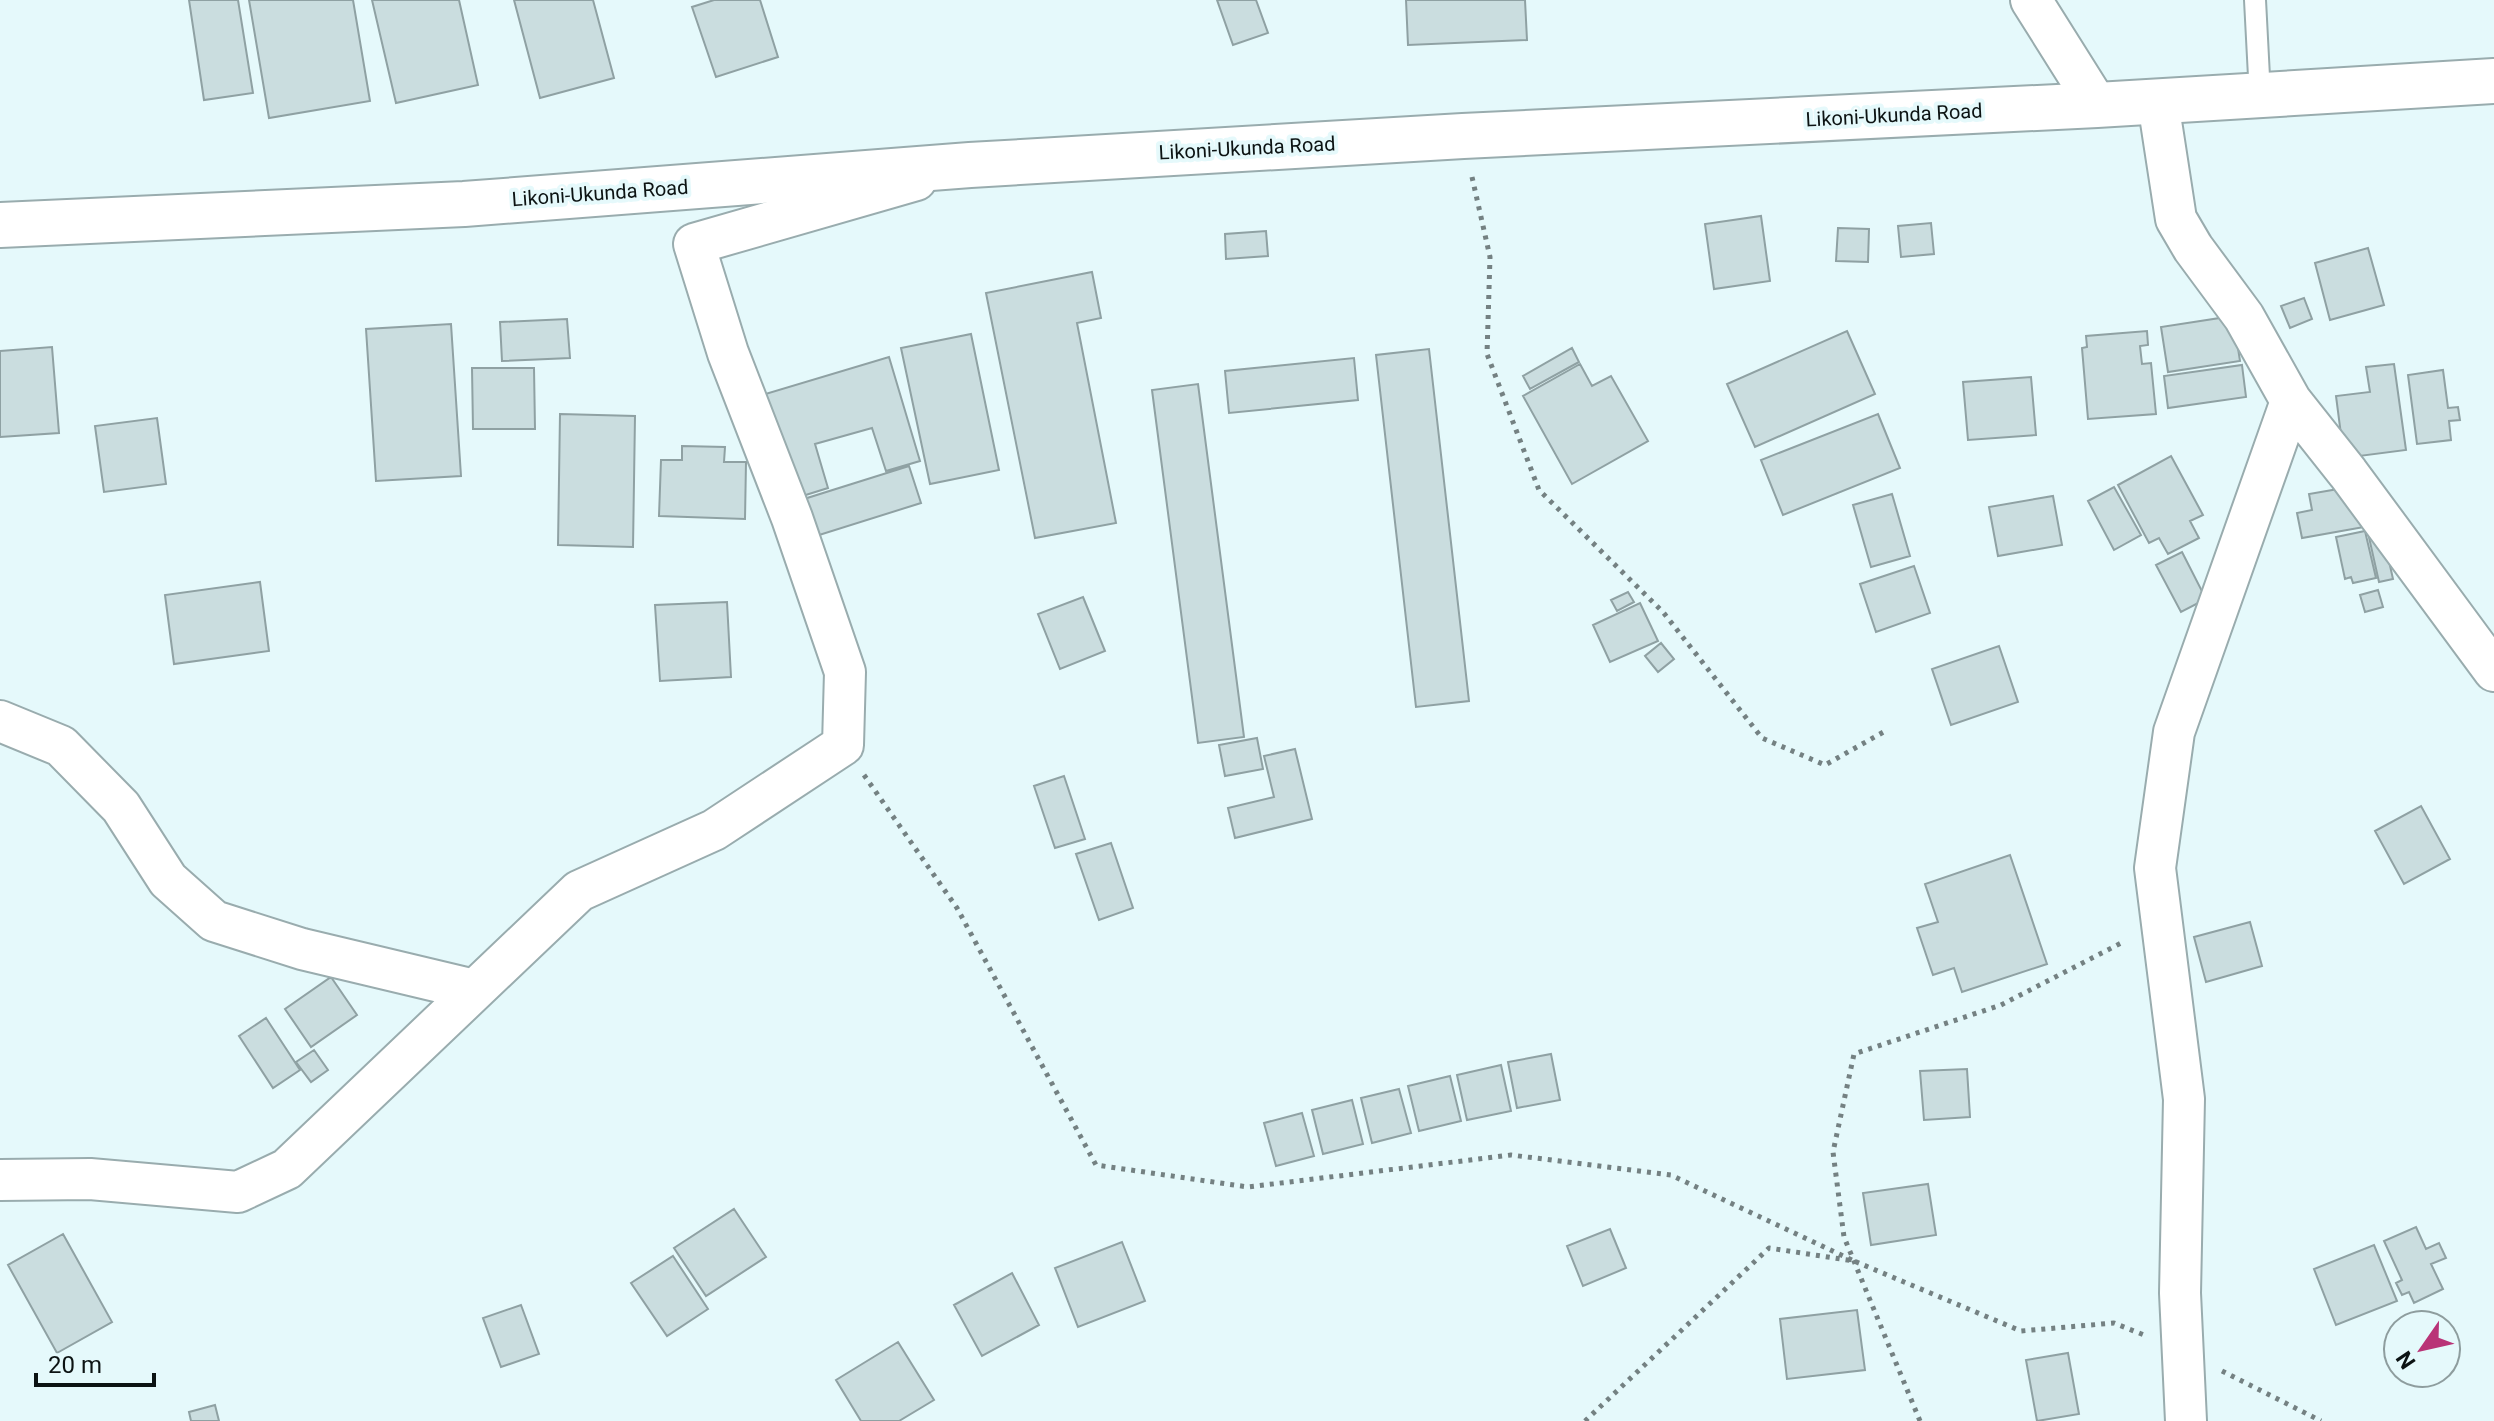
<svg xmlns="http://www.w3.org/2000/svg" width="2494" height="1421" font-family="Roboto,sans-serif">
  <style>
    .building { fill: #cadddf; stroke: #8fa1a3; stroke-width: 2 }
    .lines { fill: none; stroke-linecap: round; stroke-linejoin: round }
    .service-casing { stroke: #99acae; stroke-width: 24 }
    .minor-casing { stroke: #99acae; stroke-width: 44 }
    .trunk-casing { stroke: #99acae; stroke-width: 48 }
    .path { stroke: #748182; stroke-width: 5; stroke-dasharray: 4 6; stroke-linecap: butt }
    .service { stroke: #fff; stroke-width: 20 }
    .minor { stroke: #fff; stroke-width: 40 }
    .trunk { stroke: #fff; stroke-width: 44 }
    .labels { text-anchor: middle; stroke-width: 8; stroke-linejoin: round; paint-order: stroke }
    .street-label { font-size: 20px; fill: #0c1313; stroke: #e5f9fb }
  </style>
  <rect width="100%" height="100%" fill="#e5f9fb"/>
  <path class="building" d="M189,0H238L253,93L204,100Z
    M249,0H353L370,101L269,118Z
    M372,0H459L478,85L396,103Z
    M514,0H593L614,78L540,98Z
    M714,0H760L778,57L716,77L692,7Z
    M1217,0H1256L1268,33L1233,45Z
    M1406,0H1525L1527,40L1408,45Z
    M1761,216L1770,281L1714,289L1705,224Z
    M1931,223L1934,254L1901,257L1898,226Z
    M1838,228L1869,229L1868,262L1836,261Z
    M1266,231L1268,256L1226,259L1225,234Z
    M2368,248L2384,305L2330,320L2315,263Z
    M1092,272L1101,318L1077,323L1116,523L1035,538L986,293Z
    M2304,298L2312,319L2290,328L2281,306Z
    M2233,316L2240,361L2168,372L2161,327Z
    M567,319L570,358L502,361L500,322Z
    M451,324L461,476L376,481L366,329Z
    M1847,331L1875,394L1755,447L1727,384Z
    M2147,331L2148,345L2140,346L2142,364L2151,363L2156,414L2088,419L2082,348L2087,347L2086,336Z
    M971,334L999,470L930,484L901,348Z
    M52,347L59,433L0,437V351Z
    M1572,348L1579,362L1530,389L1523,376Z
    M1429,349L1469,701L1416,707L1376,355Z
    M889,357L920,461L886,471L872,428L815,444L828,488L793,499L762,395Z
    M1354,358L1358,400L1229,413L1225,371Z
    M1580,364L1592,386L1611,376L1648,441L1572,484L1523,396Z
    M2394,364L2406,450L2344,458L2336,396L2370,392L2366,367Z
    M2242,365L2246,397L2168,408L2164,376Z
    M472,368H534L535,429H473Z
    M2443,370L2448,408L2458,407L2460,420L2449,421L2451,440L2417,444L2408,375Z
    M2031,377L2036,435L1968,440L1963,382Z
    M1198,384L1244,737L1198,743L1152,390Z
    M560,414L635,416L633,547L558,545Z
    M1878,414L1900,468L1783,515L1761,460Z
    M157,418L166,484L104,492L95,426Z
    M682,446L725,447L724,462H746L745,519L659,516L661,460H682Z
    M2171,456L2203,515L2190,521L2199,538L2168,554L2159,538L2149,543L2118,485Z
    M909,466L921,503L816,536L804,499Z
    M2114,487L2141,535L2114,550L2088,501Z
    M2350,487L2364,527L2302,538L2297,513L2312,510L2309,494Z
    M1892,494L1910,556L1871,567L1853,505Z
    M2053,496L2062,545L1998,556L1989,507Z
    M2380,521L2393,579L2379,582L2366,524Z
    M2365,531L2376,578L2353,583L2351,577L2345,579L2336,537Z
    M2182,552L2206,599L2181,612L2156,565Z
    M1914,566L1930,613L1876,632L1860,584Z
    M260,582L269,651L174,664L165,595Z
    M2378,590L2383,607L2365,612L2360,595Z
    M1628,592L1634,602L1617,611L1611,600Z
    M1083,597L1105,651L1060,669L1038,614Z
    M727,602L731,677L660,681L655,605Z
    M1640,603L1658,641L1610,662L1593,625Z
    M1661,643L1674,659L1658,672L1645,656Z
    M1999,646L2018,702L1951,725L1932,669Z
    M1257,738L1263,769L1225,776L1219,745Z
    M1295,749L1312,819L1235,838L1228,808L1274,797L1264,756Z
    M1064,776L1085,839L1055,848L1034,786Z
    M2421,806L2450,859L2404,884L2375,831Z
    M1111,843L1133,908L1099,920L1076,854Z
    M2010,855L2047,964L1962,992L1954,968L1933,975L1917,928L1938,922L1925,884Z
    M2250,922L2262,966L2206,982L2194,937Z
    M331,977L357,1015L311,1047L285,1009Z
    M266,1018L300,1070L273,1088L239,1036Z
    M314,1050L328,1070L311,1082L296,1062Z
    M1551,1054L1560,1100L1517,1108L1508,1062Z
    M1501,1065L1511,1111L1467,1120L1457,1075Z
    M1967,1069L1970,1117L1924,1120L1920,1071Z
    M1450,1076L1461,1121L1419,1131L1408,1086Z
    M1399,1089L1411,1133L1372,1143L1361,1098Z
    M1352,1100L1363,1144L1323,1154L1312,1110Z
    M1302,1113L1314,1156L1276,1166L1264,1123Z
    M1928,1184L1936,1235L1871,1245L1863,1193Z
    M734,1209L766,1257L706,1296L674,1248Z
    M2416,1227L2426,1249L2439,1243L2446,1258L2431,1264L2443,1289L2414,1303L2409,1292L2402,1295L2396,1283L2402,1280L2384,1241Z
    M1610,1229L1626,1268L1583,1286L1567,1246Z
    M63,1234L112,1322L57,1353L8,1265Z
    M1122,1242L1145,1301L1078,1327L1055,1268Z
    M2374,1245L2397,1301L2336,1325L2314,1269Z
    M673,1256L708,1309L667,1336L631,1283Z
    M1012,1273L1039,1325L982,1356L954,1305Z
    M521,1305L539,1354L501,1367L483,1318Z
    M1857,1310L1865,1370L1787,1379L1780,1319Z
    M898,1342L934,1400L899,1421H861L836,1380Z
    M2068,1353L2079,1414L2037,1421L2026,1360Z
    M215,1405L219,1421H191L189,1412Z"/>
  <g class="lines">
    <defs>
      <path id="service" d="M2255,0L2260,96"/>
      <path id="minor" d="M2031,0L2097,105
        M2158,102L2176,219L2193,248L2244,317L2291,401L2348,473L2494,671
        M0,721L61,746L121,807L168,880L214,921L302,949L474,990
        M0,1180L90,1179L238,1192L287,1169L579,891L714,830L843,745L845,672L792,518L728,353L694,244L916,180
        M2186,1421L2180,1293L2184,1099L2155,868L2174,732L2291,401"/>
      <path id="trunk" d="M0,225L464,204L970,165L1463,136L2097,105L2494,81"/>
    </defs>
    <use href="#service" class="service-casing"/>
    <use href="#minor" class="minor-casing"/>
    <use href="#trunk" class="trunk-casing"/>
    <path class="path" d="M1472,177L1490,257L1487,354L1539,490L1663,612L1762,738L1825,765L1887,730
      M864,775L957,908L1096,1165L1248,1187L1511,1155L1671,1175L1854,1261
      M2222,1371L2321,1421
      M1585,1421L1769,1248L1854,1261L2021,1331L2114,1323L2144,1335
      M1920,1421L1844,1237L1833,1152L1854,1054L2001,1005L2125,941"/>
    <use href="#service" class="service"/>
    <use href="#minor" class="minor"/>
    <use href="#trunk" class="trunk"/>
  </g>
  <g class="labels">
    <g class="street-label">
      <text transform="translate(1894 115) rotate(-3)" y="7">Likoni-Ukunda Road</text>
      <text transform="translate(1247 148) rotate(-3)" y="7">Likoni-Ukunda Road</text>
      <text transform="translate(600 193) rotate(-4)" y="7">Likoni-Ukunda Road</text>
    </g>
  </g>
  <g transform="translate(2422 1349) rotate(236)"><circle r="38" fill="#e5f9fb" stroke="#8e9d9e" stroke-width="2"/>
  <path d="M0-6L14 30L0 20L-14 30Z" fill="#b93377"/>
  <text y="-12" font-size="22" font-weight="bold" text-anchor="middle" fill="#0c1313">N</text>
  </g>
  <path d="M36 1373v12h118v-12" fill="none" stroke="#0c1313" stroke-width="4"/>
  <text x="48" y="1373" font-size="24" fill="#0c1313" stroke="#e5f9fb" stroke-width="6" paint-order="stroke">20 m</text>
</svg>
